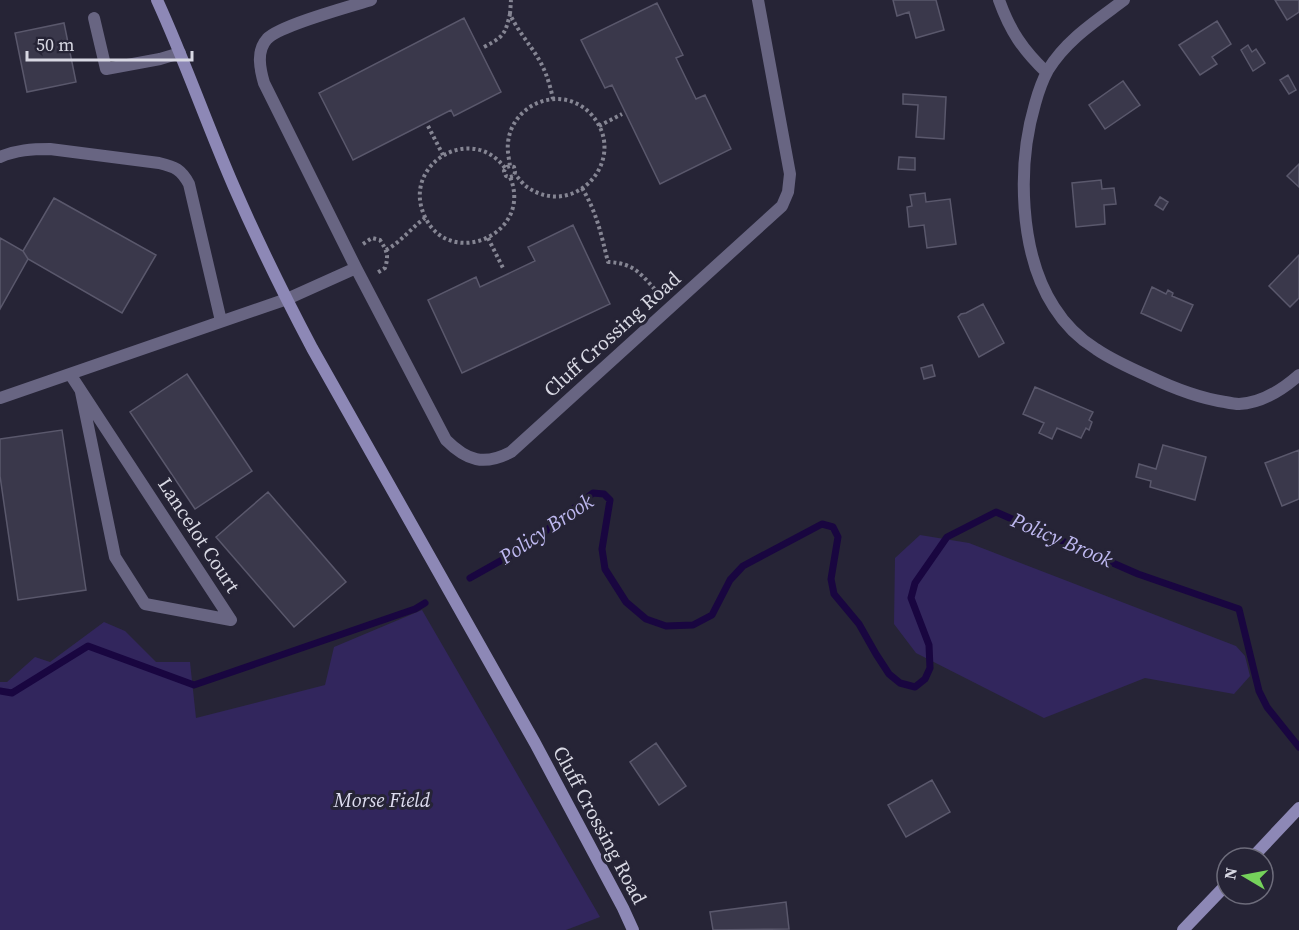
<svg xmlns="http://www.w3.org/2000/svg" width="1299" height="930" font-family="'Source Serif 4',serif">
  <style>
    .green { fill: #32265d }
    .lines { fill: none; stroke-linecap: round; stroke-linejoin: round }
    .stream { stroke: #190640; stroke-width: 7 }
    .building { fill: #3a384b; stroke: #5a586c; stroke-width: 1.5 }
    .path { stroke: #858593; stroke-width: 4; stroke-dasharray: 3 3; stroke-linecap: butt }
    .lane { stroke: #686582; stroke-width: 12 }
    .street { stroke: #686582; stroke-width: 12 }
    .secondary { stroke: #8d88b6; stroke-width: 12 }
    .labels { text-anchor: middle; stroke-width: 6; stroke-linejoin: round; paint-order: stroke }
    .street-label { font-size: 20px; fill: #d8d8e3; stroke: #262436 }
    .park-label { font-size: 20px; font-style: italic; fill: #dddcef; stroke: #262436 }
    .water-label { font-size: 21px; font-style: italic; fill: #beb8f0; stroke: #262436 }
  </style>
  <rect width="100%" height="100%" fill="#262436"/>
  <path class="green" d="M920,535L969,543L1236,646L1245,656L1250,676L1234,694L1145,678L1044,718L916,653L894,624L895,558Z
    M422,610L600,917L566,930H0V682H7L35,657L50,662L104,622L125,631L156,662H190L196,718L325,685L334,647Z"/>
  <g class="lines">
    <path class="stream" d="M470,578L527,546L593,493L604,494L610,500L602,549L605,569L626,602L646,619L666,626L693,625L712,615L730,580L743,566L822,524L833,527L838,537L831,579L834,594L859,624L876,654L889,674L900,683L915,687L925,679L930,668L929,645L911,598L915,583L947,537L996,512L1138,574L1239,609L1259,691L1267,707L1299,747
      M0,691L12,693L88,646L194,685L415,609L425,603"/>
  </g>
  <path class="building" d="M893,0H936L944,30L916,38L909,12L897,16Z
    M1275,0H1299V12L1287,20Z
    M657,3L683,55L676,58L696,99L705,95L731,149L660,184L612,85L605,88L581,40Z
    M464,18L501,92L454,116L451,110L353,160L319,93Z
    M1217,21L1231,44L1212,57L1217,64L1200,75L1179,45Z
    M64,23L76,82L27,92L15,33Z
    M1248,45L1252,52L1256,49L1265,63L1253,71L1241,50Z
    M1288,75L1296,90L1289,94L1280,80Z
    M1123,81L1140,105L1105,129L1089,105Z
    M903,94L946,97L944,139L916,137L918,105L903,104Z
    M899,157L915,158V170L898,169Z
    M1299,164V187L1287,176Z
    M1101,180L1102,189L1114,188L1116,204L1104,205L1105,224L1076,227L1072,183Z
    M925,193L926,202L950,199L956,244L927,248L924,225L909,227L907,207L912,206L910,195Z
    M1160,197L1168,202L1163,210L1155,205Z
    M54,198L156,255L122,313L28,259L23,251Z
    M573,225L610,304L462,373L428,300L476,277L480,287L535,261L528,247Z
    M0,238L23,251L28,259L0,309Z
    M1299,255V298L1290,307L1269,286Z
    M1152,287L1166,294L1168,290L1173,293L1172,296L1193,305L1181,331L1141,313Z
    M983,304L1004,343L979,357L958,317L961,314L966,313Z
    M932,365L935,376L924,379L921,368Z
    M187,374L252,471L195,509L130,412Z
    M1035,387L1093,412L1089,420L1092,422L1089,430L1086,428L1081,438L1057,428L1052,439L1039,433L1044,423L1023,414Z
    M62,430L86,590L18,600L0,476V439Z
    M1163,445L1206,457L1195,500L1150,487L1151,481L1136,477L1139,464L1156,469Z
    M1299,450V499L1282,506L1265,463Z
    M268,492L346,582L294,627L216,537Z
    M656,743L686,786L659,805L630,762Z
    M932,780L950,812L906,837L888,805Z
    M786,902L789,929L713,930L710,912Z"/>
  <g class="lines">
    <path class="path" d="M510,14L511,0
      M484,47C503,37 505,35 510,14C517,30 529,43 538,58C546,71 550,85 553,99
      M428,126L443,155
      M599,126L622,114
      M505,168C471,122 400,165 425,217C450,270 534,234 510,177L506,176L504,171L507,167L510,166
      M510,177L514,176L515,172L514,167L510,166C509,159 507,150 508,143C510,118 532,99 557,99C569,99 581,104 590,113C631,156 577,221 527,187C523,184 519,179 515,174
      M582,188C597,213 601,234 608,262C636,263 642,276 660,295
      M488,238L504,270
      M363,244L372,238L380,240C387,251 389,255 385,268L377,273
      M386,250C401,242 411,228 425,218"/>
    <path class="lane" d="M94,18L106,69L160,59L180,53"/>
    <path class="street" d="M371,0C351,6 278,26 267,39C256,51 260,69 264,83L356,268L446,440C467,461 484,466 511,452L782,206L788,192L790,174L758,0
      M999,0C1010,31 1023,50 1046,72
      M1124,0C1096,21 1066,40 1048,70C1042,81 1038,93 1035,104C1017,165 1019,253 1054,307C1064,323 1080,339 1096,349C1112,360 1130,368 1148,376C1173,388 1198,398 1225,402C1230,403 1235,404 1239,404C1262,403 1282,390 1299,375
      M0,157C16,150 32,149 50,149L159,163C175,167 181,169 189,184L221,321
      M70,374L231,620L145,604L115,557L81,392
      M0,398L287,299L356,268"/>
    <path class="secondary" d="M157,0C185,61 207,125 234,187C258,242 284,295 312,348L535,743L623,908L633,930
      M1252,858L1299,808
      M1183,930L1227,884"/>
  </g>
  <g class="labels">
    <g class="street-label">
      <text transform="translate(612 334) rotate(-42)" y="7">Cluff Crossing Road</text>
      <text transform="translate(199 535) rotate(57)" y="7">Lancelot Court</text>
      <text transform="translate(600 825) rotate(62)" y="7">Cluff Crossing Road</text>
    </g>
    <g class="park-label">
      <text x="382" y="807">Morse Field</text>
    </g>
    <g class="water-label">
      <text transform="translate(546 529) rotate(-34)" y="7">Policy Brook</text>
      <text transform="translate(1062 540) rotate(23)" y="7">Policy Brook</text>
    </g>
  </g>
  <g transform="translate(1245 876) rotate(280)"><circle r="28" fill="#262436" stroke="#6d6c7b" stroke-width="1.5"/>
  <path d="M0-4.5L10 22L0 15L-10 22Z" fill="#75d25b"/>
  <text y="-9" font-size="16" font-weight="bold" text-anchor="middle" fill="#d8d8e3">N</text>
  </g>
  <path d="M27 51v9h165v-9" fill="none" stroke="#d8d8e3" stroke-width="3"/>
  <text x="36" y="51" font-size="18" fill="#d8d8e3" stroke="#262436" stroke-width="4.5" paint-order="stroke">50 m</text>
</svg>
